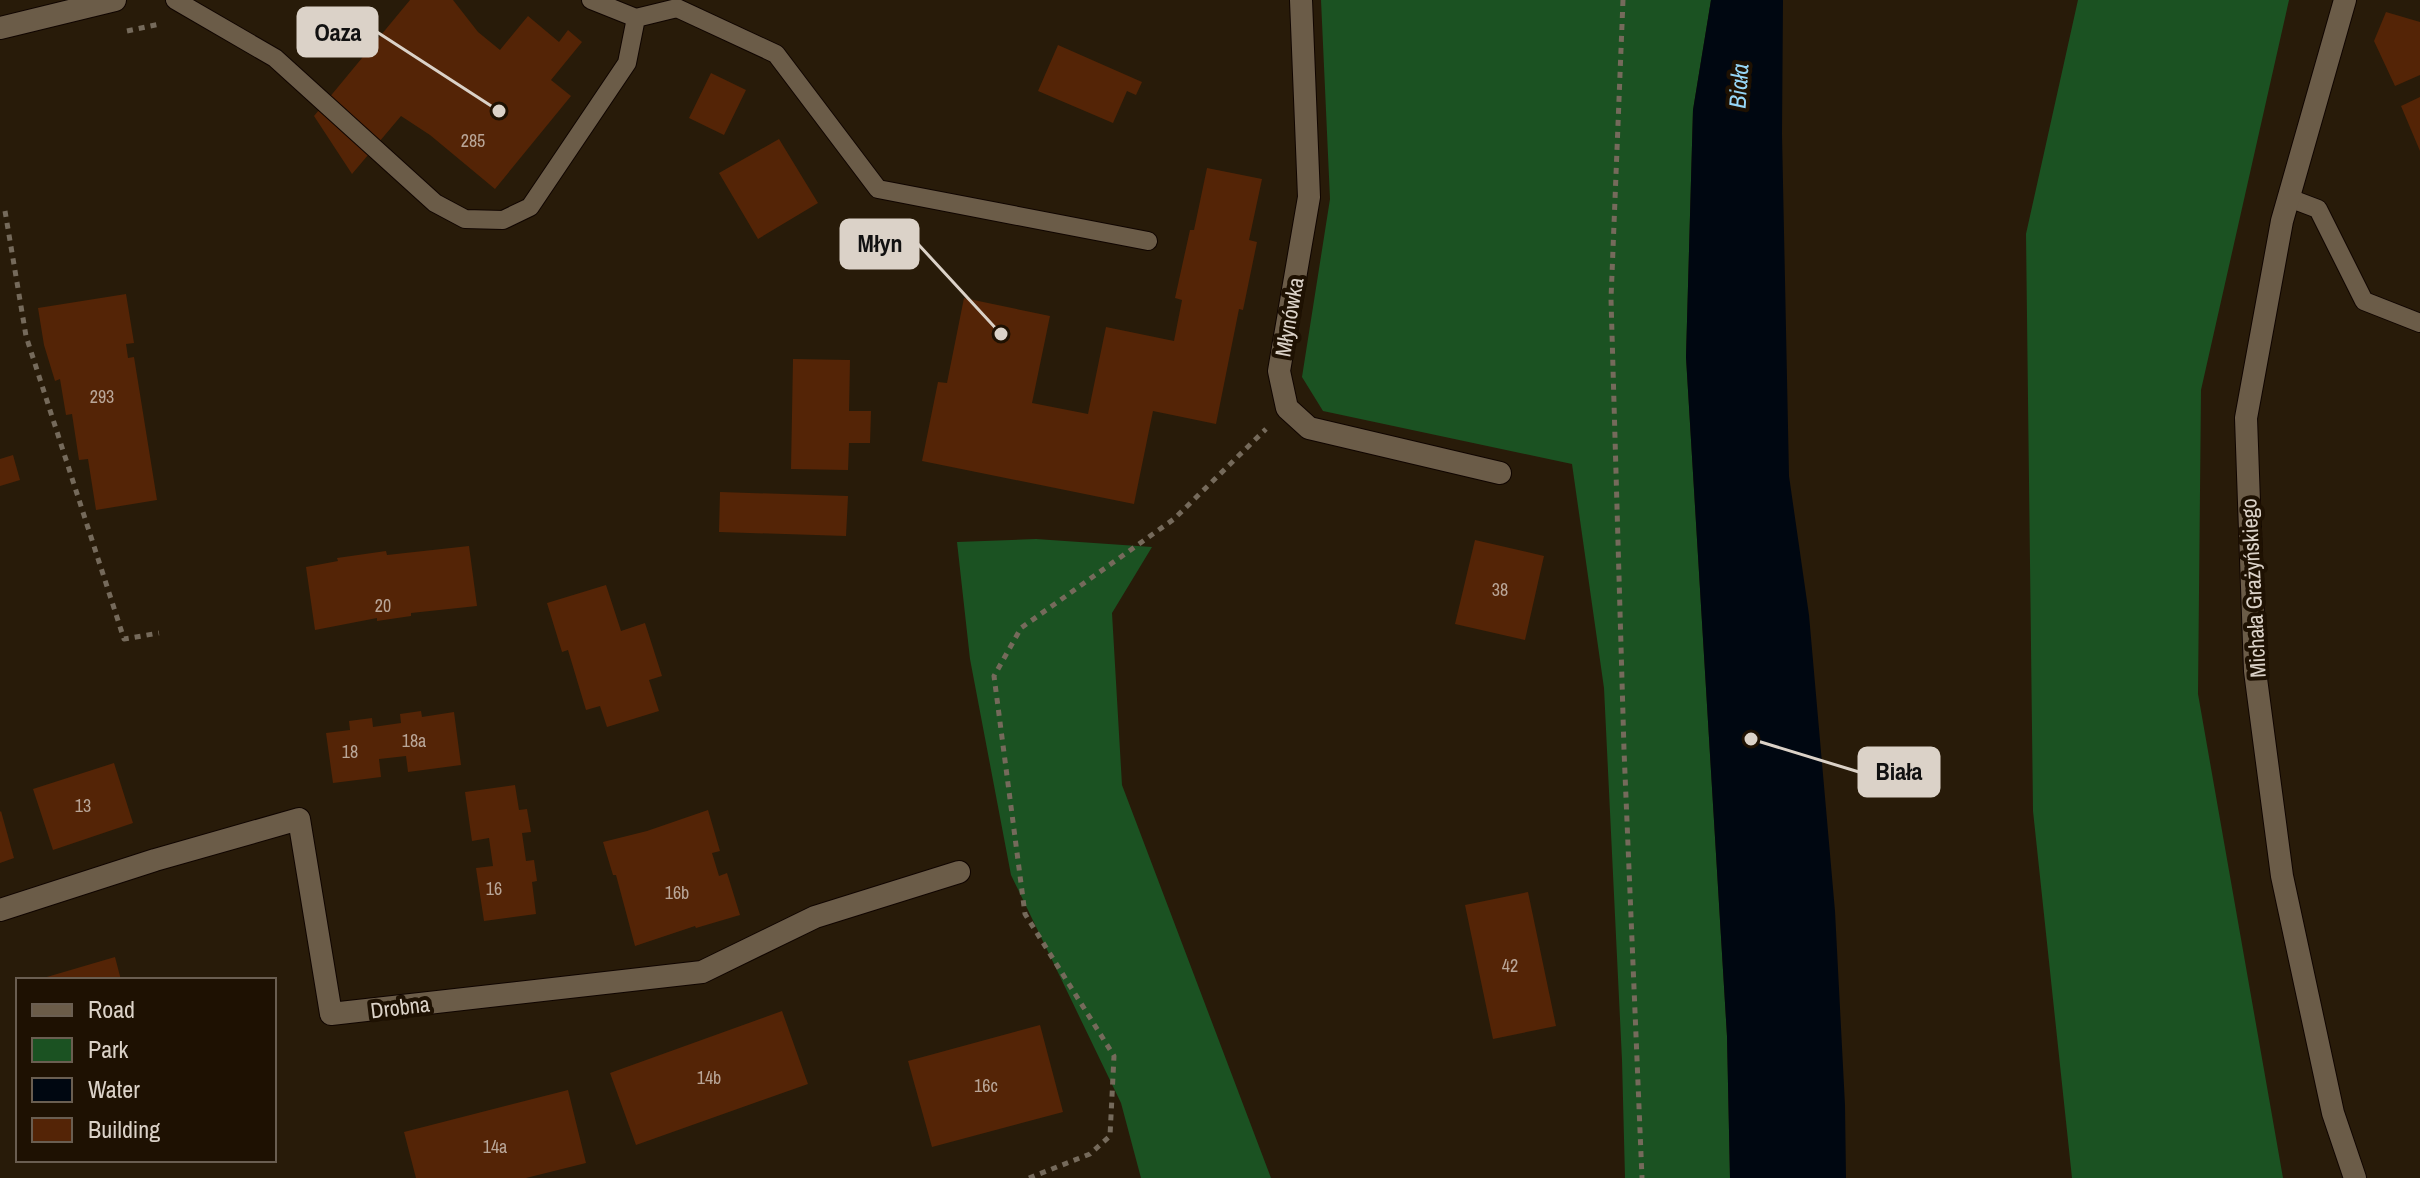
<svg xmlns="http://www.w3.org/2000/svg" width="2420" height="1178" font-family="'Archivo Narrow',sans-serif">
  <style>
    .green { fill: #1b5222 }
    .water { fill: #000711 }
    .building { fill: #542406 }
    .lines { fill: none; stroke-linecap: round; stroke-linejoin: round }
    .service-casing { stroke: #100500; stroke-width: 20 }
    .minor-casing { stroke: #100500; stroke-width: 24 }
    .tertiary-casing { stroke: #100500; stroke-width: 24 }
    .path { stroke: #756a5b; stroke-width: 5; stroke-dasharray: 6 6; stroke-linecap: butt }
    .service { stroke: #6b5c48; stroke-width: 18 }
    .minor { stroke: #6b5c48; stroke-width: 22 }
    .tertiary { stroke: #6b5c48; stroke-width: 22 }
    .labels { text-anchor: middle; stroke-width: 8; stroke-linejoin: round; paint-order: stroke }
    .number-label { font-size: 18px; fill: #b9a698 }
    .street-label { font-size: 22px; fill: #dbd2c8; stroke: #1e1102 }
    .water-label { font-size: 24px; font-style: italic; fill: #96d6f6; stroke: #1e1102 }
    .leader { fill: none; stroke: #dbd2c8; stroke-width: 3 }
    .callout-dot { fill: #dbd2c8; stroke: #1e1102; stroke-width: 3 }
    .callout { fill: #dbd2c8; stroke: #dbd2c8; stroke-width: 3 }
    .callout-label { font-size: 24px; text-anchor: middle; font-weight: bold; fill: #111 }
  </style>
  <rect width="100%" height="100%" fill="#281b09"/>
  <path class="green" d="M1321,0H1711L1693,110L1686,357L1727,1036L1730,1178H1625L1622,1060L1604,688L1572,464L1323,411L1302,377L1330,199Z
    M2078,0H2289L2201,390L2198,694L2283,1178H2072L2033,811L2026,234Z
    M1036,539L1152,547L1112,613L1122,785L1271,1178H1141L1121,1103L1011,875L970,659L957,542Z"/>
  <path class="water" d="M1711,0H1783L1782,134L1789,476L1809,615L1835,911L1845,1105L1846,1178H1730L1727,1036L1686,357L1693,110Z"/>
  <path class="building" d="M410,0H453L478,32L500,50L528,16L559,42L568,30L582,42L551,80L571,96L495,189L430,135L401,116L352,174L314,116Z
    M2386,12L2420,22V75L2395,86L2374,41Z
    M1058,45L1142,82L1136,95L1127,91L1113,123L1038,91Z
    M711,73L746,90L724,135L689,118Z
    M2420,97V151L2401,106Z
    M779,139L818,203L758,239L719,173Z
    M1207,168L1262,179L1249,240L1257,242L1243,310L1239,309L1216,424L1153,411L1134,504L922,461L938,382L947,383L964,298L1050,316L1032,403L1088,414L1106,327L1174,341L1182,300L1175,298L1190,230H1194Z
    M126,294L134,343L126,344L128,358L134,357L157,500L96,510L88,459L79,460L72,414L66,415L60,379L55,381L44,345L38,308Z
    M793,359L850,360L849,411H871L870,443H849L848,470L791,469Z
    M13,455L20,480L0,486V459Z
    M720,492L848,496L846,536L719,532Z
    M1475,540L1544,556L1525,640L1455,624Z
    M469,546L477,606L411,613V616L377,621V618L315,630L306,567L338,561L337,558L386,551L387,555Z
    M606,585L621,631L645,623L662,676L649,680L659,711L607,727L600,706L586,710L568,650L562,652L547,603Z
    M421,711L422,717L454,712L461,765L408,772L406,756L379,759L381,777L333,783L326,733L350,730L349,721L372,718L373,727L401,723L400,714Z
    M114,763L133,823L53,850L33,789Z
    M515,785L519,810L527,809L531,832L522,833L526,861L534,860L537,881L532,882L536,914L484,921L476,868L493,866L489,838L472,841L465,792Z
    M708,810L720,851L712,853L719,876L727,873L740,915L696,928L695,926L635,946L616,875H613L603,842L647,831Z
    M1,811L14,858L0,863V812Z
    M1528,892L1556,1026L1493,1039L1465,905Z
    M115,957L121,980H40V979Z
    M782,1011L808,1084L636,1145L610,1073Z
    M1040,1025L1063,1112L932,1147L908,1061Z
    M568,1090L586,1163L526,1178H416L404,1132Z"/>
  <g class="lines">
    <defs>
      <path id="service" d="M175,0L275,58L435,203L465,219L503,220L530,207L627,63L636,18
        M591,0L636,18L677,8L776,54L878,189L1148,241
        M2289,198L2318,209L2364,301L2420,323"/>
      <path id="minor" d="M1301,0L1309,197L1279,371L1287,408L1309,428L1500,473
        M2345,0L2282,221L2246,418L2255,671L2282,876L2333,1113L2355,1178
        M0,910L155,860L299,819L331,1014L702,972L815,917L959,872"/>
      <path id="tertiary" d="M0,28L115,0"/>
    </defs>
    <use href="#service" class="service-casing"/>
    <use href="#minor" class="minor-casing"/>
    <use href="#tertiary" class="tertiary-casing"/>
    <path class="path" d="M1623,0L1611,299L1624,750L1642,1178
      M127,31L160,24
      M5,211L26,336L124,639L159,633
      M1029,1178L1090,1154L1110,1136L1114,1056L1025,914L994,676L1021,628L1174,519L1266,429"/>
    <use href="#service" class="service"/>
    <use href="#minor" class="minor"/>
    <use href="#tertiary" class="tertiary"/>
  </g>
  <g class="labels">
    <g class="number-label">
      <text x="473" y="147">285</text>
      <text x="102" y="403">293</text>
      <text x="1500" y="596">38</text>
      <text x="383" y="612">20</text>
      <text x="414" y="747">18a</text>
      <text x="350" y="758">18</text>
      <text x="83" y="812">13</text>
      <text x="494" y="895">16</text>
      <text x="677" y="899">16b</text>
      <text x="1510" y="972">42</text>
      <text x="709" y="1084">14b</text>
      <text x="986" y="1092">16c</text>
      <text x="495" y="1153">14a</text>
    </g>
    <g class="street-label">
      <text transform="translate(1289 317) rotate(-80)" y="8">Młynówka</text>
      <text transform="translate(2253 588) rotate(-93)" y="8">Michała Grażyńskiego</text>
      <text transform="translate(400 1007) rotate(-7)" y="8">Drobna</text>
    </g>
    <g class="water-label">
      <text transform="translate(1739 86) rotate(-86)" y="8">Biała</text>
    </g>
  </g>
  <path class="leader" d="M499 111L377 32M1001 334L918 244M1751 739L1859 772"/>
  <g class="callout-dot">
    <circle cx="499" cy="111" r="8"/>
    <circle cx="1001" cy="334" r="8"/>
    <circle cx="1751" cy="739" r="8"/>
  </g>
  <g class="callout">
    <rect x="298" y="8" width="79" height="48" rx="8"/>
    <rect x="841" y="220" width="77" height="48" rx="8"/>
    <rect x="1859" y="748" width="80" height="48" rx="8"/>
  </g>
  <g class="callout-label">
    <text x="338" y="41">Oaza</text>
    <text x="880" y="252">Młyn</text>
    <text x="1899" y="780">Biała</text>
  </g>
  <rect x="16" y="978" width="260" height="184" fill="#1e1102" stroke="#6a5e51" stroke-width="2"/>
  <rect x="32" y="1004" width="40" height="12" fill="#6b5c48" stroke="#6a5e51" stroke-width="2"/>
  <text x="88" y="1018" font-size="24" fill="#dbd2c8">Road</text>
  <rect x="32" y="1038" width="40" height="24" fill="#1b5222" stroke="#6a5e51" stroke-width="2"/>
  <text x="88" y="1058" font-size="24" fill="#dbd2c8">Park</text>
  <rect x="32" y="1078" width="40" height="24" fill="#000711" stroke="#6a5e51" stroke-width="2"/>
  <text x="88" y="1098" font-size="24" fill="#dbd2c8">Water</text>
  <rect x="32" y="1118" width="40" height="24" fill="#542406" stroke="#6a5e51" stroke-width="2"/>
  <text x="88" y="1138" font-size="24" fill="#dbd2c8">Building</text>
</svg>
